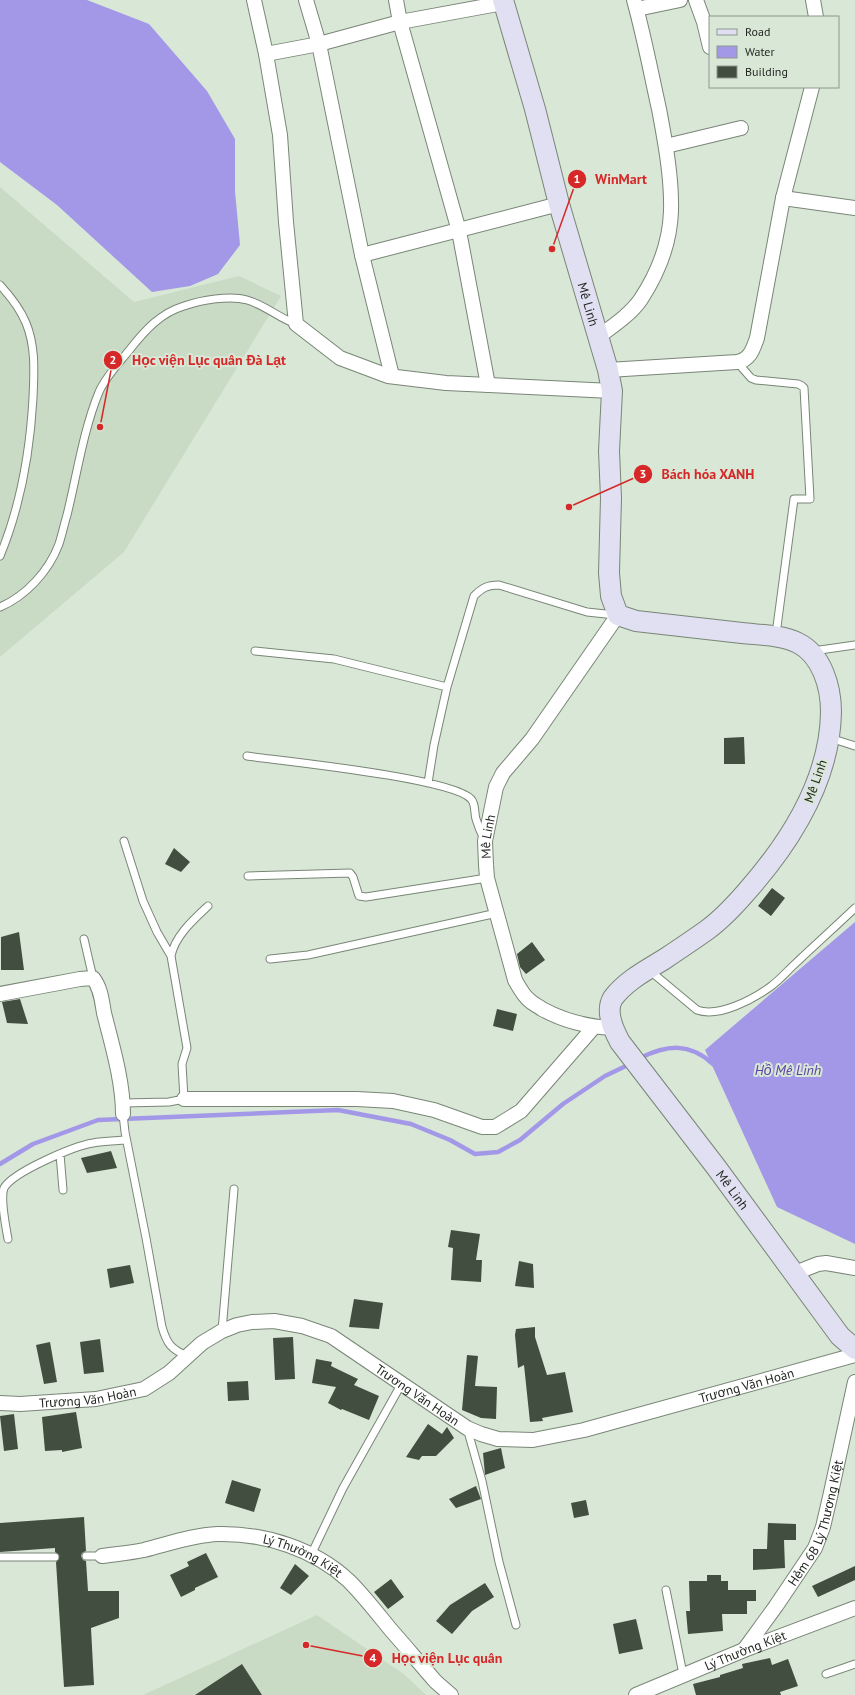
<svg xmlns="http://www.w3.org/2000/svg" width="855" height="1695" font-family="'PT Sans',sans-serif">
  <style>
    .built { fill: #c9dbc5 }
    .water { fill: #a398e8 }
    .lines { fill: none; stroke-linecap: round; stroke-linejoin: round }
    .stream { stroke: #a398e8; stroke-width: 4.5 }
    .building { fill: #424e40 }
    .lane-casing { stroke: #798677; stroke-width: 9 }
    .street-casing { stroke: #798677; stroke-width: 16 }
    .secondary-casing { stroke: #798677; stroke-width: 22 }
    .lane { stroke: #fff; stroke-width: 7 }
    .street { stroke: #fff; stroke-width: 14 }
    .secondary { stroke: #e1dff2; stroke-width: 20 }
    .labels { text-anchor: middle; stroke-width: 4; stroke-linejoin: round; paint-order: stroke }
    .street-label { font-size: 13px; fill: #1e231d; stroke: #d9e7d6 }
    .water-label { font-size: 14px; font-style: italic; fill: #5743a1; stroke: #d9e7d6 }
    .leader { fill: none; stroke: #d62828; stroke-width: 1.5 }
    .callout-dot { fill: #d62828; stroke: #d9e7d6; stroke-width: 1.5 }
    .mark-label { font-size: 12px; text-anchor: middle; font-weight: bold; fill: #fff }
    .callout-label { font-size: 14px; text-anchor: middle; font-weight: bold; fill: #d62828; stroke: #d9e7d6; stroke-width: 4; stroke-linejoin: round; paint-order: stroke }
  </style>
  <rect width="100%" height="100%" fill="#d9e7d6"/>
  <path class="built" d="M0,187L134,302L239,276L281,296L124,552L0,657Z
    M317,1615L405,1675L426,1695H143Z"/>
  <path class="water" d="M0,0H87L149,24L207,91L235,139V191L240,245L218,274L190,286L152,292L57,205L0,162Z
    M855,922V1244L777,1207L705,1050Z"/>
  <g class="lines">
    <path class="stream" d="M640,1058C667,1045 689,1042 713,1064
      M0,1164L33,1144L98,1120L338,1110L411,1124L450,1140L475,1154L498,1152L520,1140L563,1104L605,1076L630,1064"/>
  </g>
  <path class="building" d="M744,737L745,764H724V738Z
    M174,848L190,862L181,872L165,864Z
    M772,888L785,898L771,916L758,906Z
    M19,932L24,970H1V937Z
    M532,942L545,960L526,974L520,967L517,954Z
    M20,999L28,1024L7,1023L2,1002Z
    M497,1009L517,1014L513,1031L493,1026Z
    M111,1151L117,1168L87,1173L81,1158Z
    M451,1230L480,1234L476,1260H482L481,1282L451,1280L453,1248L448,1247Z
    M519,1261L533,1264L534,1288L515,1286Z
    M130,1265L134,1283L110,1288L107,1269Z
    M354,1299L383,1303L379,1329L349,1327Z
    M535,1327V1337L547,1375L565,1372L573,1412L542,1418L543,1421L530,1422L524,1365L518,1368L515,1335L516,1329Z
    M293,1337L295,1379L275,1380L273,1338Z
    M100,1339L104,1372L84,1374L80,1342Z
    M50,1342L57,1382L44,1384L36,1345Z
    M467,1355L478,1356L475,1386L497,1387L496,1419L481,1418L462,1410Z
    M316,1359L332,1362L331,1366L358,1379L354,1385L379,1396L369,1420L342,1409L341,1410L328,1403L336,1387L312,1383Z
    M248,1381L249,1400L228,1401L227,1382Z
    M76,1412L82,1448L62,1452V1450L45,1451L42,1417Z
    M14,1414L18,1449L4,1451L0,1416Z
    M428,1424L442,1434L447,1427L454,1438L436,1456H422L419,1460L406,1457Z
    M501,1448L505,1468L485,1475L483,1453Z
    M232,1480L261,1489L254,1512L225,1503Z
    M476,1486L481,1499L456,1508L449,1499Z
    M586,1500L589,1515L574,1518L571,1503Z
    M84,1517L86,1551L82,1553L81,1556L83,1560L86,1561L88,1591H119V1618L91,1628L94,1685L64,1687L56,1562L59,1559V1555L55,1552V1548L0,1552V1523Z
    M768,1523L796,1524V1540H784L785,1568L753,1570V1549H767Z
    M206,1553L218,1577L195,1588V1590L181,1597L170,1575L189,1566L187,1562Z
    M295,1564L309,1576L291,1595L280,1588Z
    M855,1566V1580L818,1597L812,1586Z
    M707,1575H721V1581H728V1590H756V1601H747V1614H722L723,1631L688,1634L686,1611H690L689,1581H707Z
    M391,1579L404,1597L388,1609L374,1592Z
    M485,1583L494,1597L472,1611L452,1634L436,1621L450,1605Z
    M636,1619L643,1649L619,1654L613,1624Z
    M770,1658L772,1665L788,1659L798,1686L780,1692L781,1695H696L693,1684L720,1677V1675L743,1668L742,1664Z
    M242,1664L262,1695H195Z"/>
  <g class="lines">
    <defs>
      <path id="lane" d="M0,285C11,297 20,308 26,323C36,347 34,373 33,398C30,452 21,505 0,556
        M737,362L751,378L756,380L798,384L802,386L804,388L810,499H794L776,634
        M0,607C26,596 49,571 59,544C62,535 64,525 67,515C77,475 83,431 99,392C106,376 120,362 131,348C146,329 161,313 184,306C201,300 230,295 247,300C265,305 279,318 296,324
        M255,651L334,659L447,687
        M813,651L855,645
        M830,738L855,746
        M247,756C283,761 452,778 471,799C476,804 474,813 476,819C478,826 481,833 484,839
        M428,783L434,745L447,687L474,596C482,588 487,585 499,585L587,612L615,615
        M124,841L143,901L157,932L171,956
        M248,876L350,873L353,877L359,896L366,897L487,878
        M84,939L93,978
        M270,959L308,955L497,913
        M649,970L697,1010C719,1018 753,999 770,987C780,980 788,970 797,962C816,944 836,926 855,908
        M123,1103L169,1102L184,1099L182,1064L187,1048L171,956C175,936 193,920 208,906
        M123,1114L125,1132L146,1238L162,1327C167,1344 171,1349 187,1356
        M60,1154L63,1190
        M8,1239C6,1228 0,1198 4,1188C13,1172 74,1146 93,1143C104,1141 115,1141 126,1140
        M222,1331L234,1189
        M467,1428L482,1481L499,1562L516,1625
        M311,1555L343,1488L402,1383
        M86,1556H102
        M0,1557H55
        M666,1590L683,1674
        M826,1674L855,1664"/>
      <g id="street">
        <path d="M254,0L266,54L280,135L286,222L296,324L340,358L388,376L446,383L612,391"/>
        <path d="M306,0L319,44L362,255L392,376"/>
        <path d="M396,0L400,22L459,231L488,385"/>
        <path d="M696,0L704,22L710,47"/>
        <path d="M813,0L816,17"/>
        <path d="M637,9L680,0"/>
        <path d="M266,54L319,44L400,22L503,3"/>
        <path d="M666,146L741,128"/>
        <path d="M783,198L855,208"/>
        <path d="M362,255L559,204"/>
        <path d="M598,337C613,326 631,314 641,299C658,273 670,242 671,211C672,178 665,141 659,109C651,73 644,36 634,0"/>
        <path d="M608,370L737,362C750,360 753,349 757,338L783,198L812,87"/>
        <path d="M0,994L80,979L93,978C101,988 102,1002 104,1013C112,1045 123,1081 123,1114"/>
        <path id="s1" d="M613,1028C587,1027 564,1021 542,1009C538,1006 533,1004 529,1000C523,995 519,987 515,980L487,878L486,865L485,841L496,787L503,773L532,739L618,615"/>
        <path d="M184,1099H357L393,1101L434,1110L482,1127H495L521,1111L593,1028"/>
        <path d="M795,1273L818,1264L826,1263L855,1268"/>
        <path id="s2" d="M0,1403L20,1404L96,1399L144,1389L169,1373L202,1343L222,1331L237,1325L252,1322L274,1321L302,1326L331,1336L467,1428L481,1434L498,1439L533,1440L584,1430L855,1355"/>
        <path id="s3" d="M102,1556C116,1554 130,1553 144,1550C168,1544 193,1535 218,1534C265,1533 315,1549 349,1581C364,1596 377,1613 391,1630C406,1647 421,1665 436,1682L451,1695"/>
        <path id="s4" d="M744,1650L776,1606L815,1548L823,1527L830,1497L855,1382"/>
        <path id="s5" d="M636,1695L744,1650L855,1608"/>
      </g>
      <g id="secondary">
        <path id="s6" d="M503,0L535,109L559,204L608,370L612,391L609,451L611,498L609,573L611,596L618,615L636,621C671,625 707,629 742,633C760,635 782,635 798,643C822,655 831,687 831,712C830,779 791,841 748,890C736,904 722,919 707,930C693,940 678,950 663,960C645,971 626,981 613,998C605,1011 614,1031 620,1042L716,1167L840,1336L855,1349"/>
      </g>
    </defs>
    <use href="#lane" class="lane-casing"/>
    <use href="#street" class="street-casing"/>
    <use href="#secondary" class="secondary-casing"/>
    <use href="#lane" class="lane"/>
    <use href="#street" class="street"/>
    <use href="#secondary" class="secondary"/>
  </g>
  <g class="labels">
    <g class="street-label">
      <text dy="5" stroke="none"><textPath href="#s6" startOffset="316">Mê Linh</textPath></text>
      <text transform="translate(815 781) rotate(-71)" y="5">Mê Linh</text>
      <text dy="5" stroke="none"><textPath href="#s1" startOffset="262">Mê Linh</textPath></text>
      <text dy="5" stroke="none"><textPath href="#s6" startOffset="1501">Mê Linh</textPath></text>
      <text dy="5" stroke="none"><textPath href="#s2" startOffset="808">Trương Văn Hoàn</textPath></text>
      <text dy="5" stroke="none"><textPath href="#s2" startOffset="460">Trương Văn Hoàn</textPath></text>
      <text dy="5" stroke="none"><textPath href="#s2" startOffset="88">Trương Văn Hoàn</textPath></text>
      <text dy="5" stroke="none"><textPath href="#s4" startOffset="148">Hẻm 6B Lý Thương Kiệt</textPath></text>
      <text dy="5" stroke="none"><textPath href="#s3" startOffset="207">Lý Thường Kiệt</textPath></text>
      <text dy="5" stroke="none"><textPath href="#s5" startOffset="118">Lý Thường Kiệt</textPath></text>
    </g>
    <g class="water-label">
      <text x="788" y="1075">Hồ Mê Linh</text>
    </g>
  </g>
  <path class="leader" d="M552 249L577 179M100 427L113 360M569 507L643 474M306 1645L373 1658"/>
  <g class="callout-dot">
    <circle cx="552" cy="249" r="4"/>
    <circle cx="100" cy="427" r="4"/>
    <circle cx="569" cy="507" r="4"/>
    <circle cx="306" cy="1645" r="4"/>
    <circle cx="577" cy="179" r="10"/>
    <circle cx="113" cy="360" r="10"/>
    <circle cx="643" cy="474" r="10"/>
    <circle cx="373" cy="1658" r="10"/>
  </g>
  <g class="mark-label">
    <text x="577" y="183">1</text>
    <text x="113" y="364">2</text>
    <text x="643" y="478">3</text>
    <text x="373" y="1662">4</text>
  </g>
  <g class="callout-label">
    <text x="621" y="184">WinMart</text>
    <text x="209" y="365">Học viện Lục quân Đà Lạt</text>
    <text x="708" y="479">Bách hóa XANH</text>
    <text x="447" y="1663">Học viện Lục quân</text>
  </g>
  <rect x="709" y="16" width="130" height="72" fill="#d9e7d6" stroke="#8e998c"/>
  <rect x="717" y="29" width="20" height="6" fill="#e1dff2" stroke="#8e998c"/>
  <text x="745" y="36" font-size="12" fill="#1e231d">Road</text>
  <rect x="717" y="46" width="20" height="12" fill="#a398e8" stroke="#8e998c"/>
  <text x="745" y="56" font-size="12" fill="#1e231d">Water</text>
  <rect x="717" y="66" width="20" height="12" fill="#424e40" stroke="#8e998c"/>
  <text x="745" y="76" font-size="12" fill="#1e231d">Building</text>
</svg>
